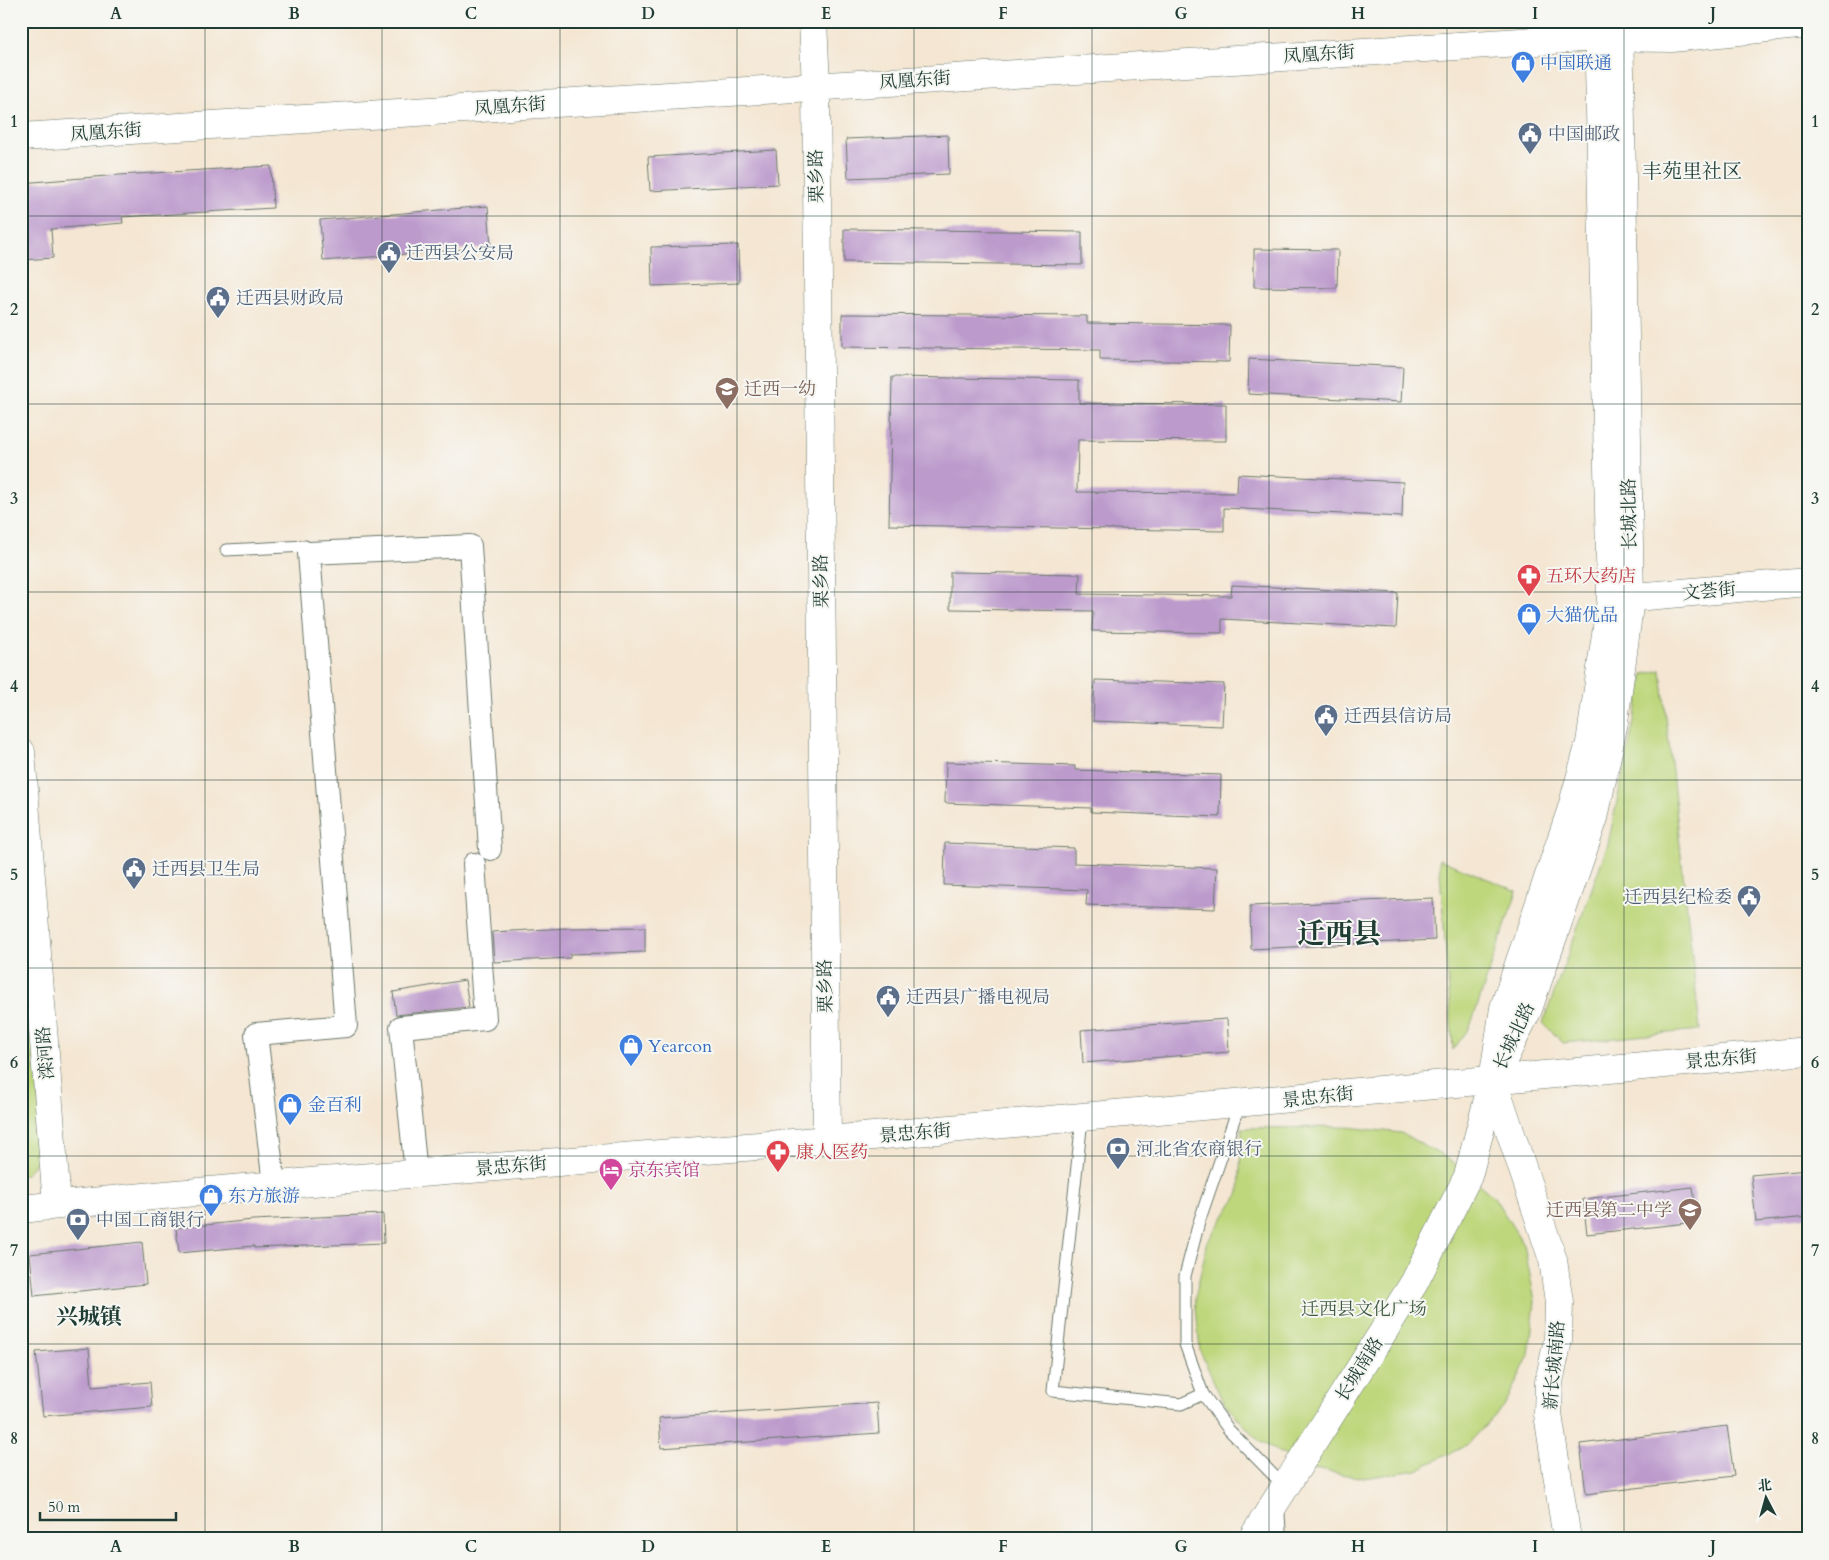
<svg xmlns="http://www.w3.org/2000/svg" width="1829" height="1560" font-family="Cardo,'Noto Serif SC',serif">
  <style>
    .green { fill: #bed77c; stroke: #6e8a58 }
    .building { fill: #bc9acc }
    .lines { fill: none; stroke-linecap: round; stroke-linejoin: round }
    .lane-casing { stroke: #6a786b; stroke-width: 13 }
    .street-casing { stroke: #6a786b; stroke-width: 24 }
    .secondary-casing { stroke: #6a786b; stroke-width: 29 }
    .lane { stroke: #fff; stroke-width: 11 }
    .street { stroke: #fff; stroke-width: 22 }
    .secondary { stroke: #fff; stroke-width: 28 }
    .grid { fill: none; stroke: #1f3d34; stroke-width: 1; stroke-opacity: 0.55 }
    .labels { text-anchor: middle; stroke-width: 4; stroke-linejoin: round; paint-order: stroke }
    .street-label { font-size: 18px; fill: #1f3d34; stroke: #f6f6f2 }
    .shop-label { font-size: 18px; fill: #366cbe; stroke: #f6f6f2; text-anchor: start }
    .service-label { font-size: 18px; fill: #4e5e75; stroke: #f6f6f2; text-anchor: start }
    .education-label { font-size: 18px; fill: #785e54; stroke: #f6f6f2; text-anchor: start }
    .health-label { font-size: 18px; fill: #be3a42; stroke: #f6f6f2; text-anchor: start }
    .hotel-label { font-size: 18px; fill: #b23c85; stroke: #f6f6f2; text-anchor: start }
    .park-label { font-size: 18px; fill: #3f5c42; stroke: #f6f6f2 }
    .quarter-label { font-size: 20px; fill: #1f3d34; stroke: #f6f6f2 }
    .district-label { font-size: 22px; font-weight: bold; fill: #1f3d34; stroke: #f6f6f2 }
    .town-label { font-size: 28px; font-weight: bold; fill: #1f3d34; stroke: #f6f6f2 }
    .neatline { fill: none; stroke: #1f3d34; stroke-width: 2 }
    .grid-label { font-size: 16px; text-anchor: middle; font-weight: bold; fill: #1f3d34 }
  </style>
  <rect width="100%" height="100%" fill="#f6f6f2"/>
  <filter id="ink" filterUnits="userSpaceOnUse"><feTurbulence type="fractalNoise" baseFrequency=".02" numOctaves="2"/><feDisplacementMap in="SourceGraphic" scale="10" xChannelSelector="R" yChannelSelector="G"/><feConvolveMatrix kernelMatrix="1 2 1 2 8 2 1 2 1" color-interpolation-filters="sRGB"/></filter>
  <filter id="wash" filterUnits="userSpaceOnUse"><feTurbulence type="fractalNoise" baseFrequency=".0096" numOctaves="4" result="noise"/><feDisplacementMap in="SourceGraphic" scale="20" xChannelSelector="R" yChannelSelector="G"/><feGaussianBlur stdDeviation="1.12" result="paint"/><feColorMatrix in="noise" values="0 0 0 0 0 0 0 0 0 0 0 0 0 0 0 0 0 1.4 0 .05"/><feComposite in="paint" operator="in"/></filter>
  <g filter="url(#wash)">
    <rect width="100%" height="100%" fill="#f4e6d2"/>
    <path class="green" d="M1661,670L1700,1030L1563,1043L1543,1023L1608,844L1644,674Z
      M1439,859L1517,891L1470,1027L1453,1050Z
      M21,873L43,1155L25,1175H21Z
      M1347,1127L1401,1133L1450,1160L1494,1197L1524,1245L1535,1301L1529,1355L1505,1405L1467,1445L1417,1470L1363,1478L1308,1468L1260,1442L1223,1402L1200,1351L1195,1297L1208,1241L1239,1193L1242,1128Z"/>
    <g id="blocks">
      <path class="building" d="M948,135L949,174L848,178L846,139Z
        M776,150L778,184L650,191L648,157Z
        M271,166L273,208L122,217L123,223L51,229L53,258L21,260V183L119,175Z
        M488,206L491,247L323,261L320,220Z
        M844,229L1082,232V265L844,262Z
        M738,245L739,283L652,286L651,247Z
        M1254,249L1338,250L1337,288L1254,287Z
        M842,314L1087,316V323L1230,325L1229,362L1100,360V350L842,347Z
        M1249,359L1403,367L1401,402L1248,394Z
        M892,377L1079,380V403L1226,404V441L1078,440L1077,492L1237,493L1238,474L1403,482L1402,517L1224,508V531L889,525Z
        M950,572L1080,574L1079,594L1231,596L1232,585L1398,593L1396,628L1222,619V633L1092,631L1093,611L950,609Z
        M1095,680L1224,684L1222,726L1093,721Z
        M946,762L1075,766V770L1221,775L1220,817L1091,812V808L945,803Z
        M945,843L1074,848V863L1217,868L1215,909L1086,905L1087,890L944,885Z
        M1433,898L1435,940L1251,949L1250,906Z
        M645,927V952L570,954V958L494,962L492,932L568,928Z
        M465,980L469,1007L396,1015L393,992Z
        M1227,1019L1229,1052L1083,1063L1081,1030Z
        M1808,1170V1217L1756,1222L1751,1175Z
        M1693,1187L1697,1222L1587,1234L1583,1199Z
        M383,1214L384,1243L254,1248V1246L179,1253L176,1228L253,1220Z
        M142,1242L146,1284L34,1296L30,1254Z
        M89,1348L92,1387L150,1382L152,1407L43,1416L36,1352Z
        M877,1403L879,1433L661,1448L659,1418Z
        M1727,1426L1734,1476L1586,1494L1580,1444Z"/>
    </g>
  </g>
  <g filter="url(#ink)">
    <use href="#blocks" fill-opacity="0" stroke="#6a786b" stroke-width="1"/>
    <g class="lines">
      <defs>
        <path id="lane" d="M226,550L305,546L309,553
          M1239,1105L1199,1222L1185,1276V1344L1203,1394L1229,1430L1285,1487
          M1082,1119L1053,1391L1181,1404L1203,1394"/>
        <path id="street" d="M416,1173L401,1027L485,1019L474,864
          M274,1184L256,1034L346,1026L309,553L470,546L490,849
          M1273,1506L1275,1539"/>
        <path id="secondary" d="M813,21L816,86L827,1140
          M21,137L1599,37L1672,38L1808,24
          M1612,599L1808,582
          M21,752L57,1205
          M1504,1058L1528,1009L1594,818L1614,722L1630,598L1619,21
          M1493,1080L1553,1260L1559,1302L1558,1340L1549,1382L1548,1414L1567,1539
          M21,1209C290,1181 560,1163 829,1140C1156,1113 1482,1081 1808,1051
          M1252,1539L1414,1283L1468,1176L1493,1080L1504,1008L1571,811L1590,743L1611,600L1598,21"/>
      </defs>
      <use href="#lane" class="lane-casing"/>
      <use href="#street" class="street-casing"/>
      <use href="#secondary" class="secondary-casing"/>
      <use href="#lane" class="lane"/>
      <use href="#street" class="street"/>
      <use href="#secondary" class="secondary"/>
    </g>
  </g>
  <path class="grid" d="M205,21V1539M382,21V1539M560,21V1539M737,21V1539M914,21V1539M1092,21V1539M1269,21V1539M1447,21V1539M1624,21V1539M21,216H1808M21,404H1808M21,592H1808M21,780H1808M21,968H1808M21,1156H1808M21,1344H1808"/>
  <defs>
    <symbol id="shop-pin" viewBox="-11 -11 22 30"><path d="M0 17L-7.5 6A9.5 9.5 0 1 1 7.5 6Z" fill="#3f7fe0" stroke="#f6f6f2"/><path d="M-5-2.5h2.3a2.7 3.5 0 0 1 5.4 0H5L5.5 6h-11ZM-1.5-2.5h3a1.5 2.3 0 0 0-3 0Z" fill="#fff"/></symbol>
    <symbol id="civic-pin" viewBox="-11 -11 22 30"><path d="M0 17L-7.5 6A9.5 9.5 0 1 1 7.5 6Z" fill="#5c6f8a" stroke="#f6f6f2"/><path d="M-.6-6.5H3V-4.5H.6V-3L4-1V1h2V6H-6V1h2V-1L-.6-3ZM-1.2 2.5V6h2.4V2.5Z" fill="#fff"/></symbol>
    <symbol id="school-pin" viewBox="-11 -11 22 30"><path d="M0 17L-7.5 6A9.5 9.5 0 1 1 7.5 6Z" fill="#8d6e63" stroke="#f6f6f2"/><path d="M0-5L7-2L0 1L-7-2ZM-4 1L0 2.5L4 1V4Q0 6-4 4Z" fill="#fff"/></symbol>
    <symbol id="pharmacy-pin" viewBox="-11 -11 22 30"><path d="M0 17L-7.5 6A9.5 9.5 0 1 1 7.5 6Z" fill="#e0444e" stroke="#f6f6f2"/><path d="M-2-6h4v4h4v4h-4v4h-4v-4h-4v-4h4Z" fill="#fff"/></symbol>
    <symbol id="bank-pin" viewBox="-11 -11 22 30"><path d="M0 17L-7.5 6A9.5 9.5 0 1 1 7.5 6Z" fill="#5c6f8a" stroke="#f6f6f2"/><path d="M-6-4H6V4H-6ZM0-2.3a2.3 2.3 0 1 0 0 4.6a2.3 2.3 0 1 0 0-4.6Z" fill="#fff"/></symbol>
    <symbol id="hotel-pin" viewBox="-11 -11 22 30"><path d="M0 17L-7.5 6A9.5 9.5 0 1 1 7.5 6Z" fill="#d1479c" stroke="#f6f6f2"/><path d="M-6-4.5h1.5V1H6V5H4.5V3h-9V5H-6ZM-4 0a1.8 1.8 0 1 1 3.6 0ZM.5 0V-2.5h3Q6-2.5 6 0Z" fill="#fff"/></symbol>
  </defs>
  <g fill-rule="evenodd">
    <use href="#shop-pin" x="1509" y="49" width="28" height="38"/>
    <use href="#civic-pin" x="1516" y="120" width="28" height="38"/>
    <use href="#civic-pin" x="375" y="239" width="28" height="38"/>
    <use href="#civic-pin" x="204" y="284" width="28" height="38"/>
    <use href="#school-pin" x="713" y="375" width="28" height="38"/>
    <use href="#pharmacy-pin" x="1515" y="562" width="28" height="38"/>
    <use href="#shop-pin" x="1515" y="601" width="28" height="38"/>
    <use href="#civic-pin" x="1312" y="702" width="28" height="38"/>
    <use href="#civic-pin" x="120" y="855" width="28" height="38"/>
    <use href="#civic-pin" x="1735" y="883" width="28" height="38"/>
    <use href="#civic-pin" x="874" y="983" width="28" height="38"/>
    <use href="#shop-pin" x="617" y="1032" width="28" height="38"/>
    <use href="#shop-pin" x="276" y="1091" width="28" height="38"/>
    <use href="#bank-pin" x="1104" y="1135" width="28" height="38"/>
    <use href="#pharmacy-pin" x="764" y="1138" width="28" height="38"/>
    <use href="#hotel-pin" x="597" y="1156" width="28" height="38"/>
    <use href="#shop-pin" x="197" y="1182" width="28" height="38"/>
    <use href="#school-pin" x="1676" y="1196" width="28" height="38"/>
    <use href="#bank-pin" x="64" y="1206" width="28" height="38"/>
  </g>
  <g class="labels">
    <g class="street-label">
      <text transform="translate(1319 54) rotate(-4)" y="6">凤凰东街</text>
      <text transform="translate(915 80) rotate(-4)" y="6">凤凰东街</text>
      <text transform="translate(510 106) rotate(-4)" y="6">凤凰东街</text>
      <text transform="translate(106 132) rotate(-4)" y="6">凤凰东街</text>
      <text transform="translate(816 176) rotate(-91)" y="6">栗乡路</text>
      <text transform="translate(1629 514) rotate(-91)" y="6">长城北路</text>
      <text transform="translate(821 581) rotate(-91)" y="6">栗乡路</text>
      <text transform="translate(1709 591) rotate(-5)" y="6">文荟街</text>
      <text transform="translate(825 986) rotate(-91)" y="6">栗乡路</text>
      <text transform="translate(1514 1036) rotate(-65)" y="6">长城北路</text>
      <text transform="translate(45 1053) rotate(-95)" y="6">滦河路</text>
      <text transform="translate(1721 1059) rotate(-5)" y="6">景忠东街</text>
      <text transform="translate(1318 1097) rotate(-6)" y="6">景忠东街</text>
      <text transform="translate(915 1133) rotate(-5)" y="6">景忠东街</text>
      <text transform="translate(511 1166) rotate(-5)" y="6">景忠东街</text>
      <text transform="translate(1554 1365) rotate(-85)" y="6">新长城南路</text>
      <text transform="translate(1359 1369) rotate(-58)" y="6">长城南路</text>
    </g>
    <g class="shop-label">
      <text x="1540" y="69">中国联通</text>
      <text x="1546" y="621">大猫优品</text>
      <text x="648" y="1052">Yearcon</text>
      <text x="308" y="1111">金百利</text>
      <text x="228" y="1202">东方旅游</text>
    </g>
    <g class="service-label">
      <text x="1548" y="140">中国邮政</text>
      <text x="406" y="259">迁西县公安局</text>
      <text x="236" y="304">迁西县财政局</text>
      <text x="1344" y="722">迁西县信访局</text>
      <text x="152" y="875">迁西县卫生局</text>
      <text x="1732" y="903" text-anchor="end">迁西县纪检委</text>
      <text x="906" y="1003">迁西县广播电视局</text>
      <text x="1136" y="1155">河北省农商银行</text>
      <text x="96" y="1226">中国工商银行</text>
    </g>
    <g class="education-label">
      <text x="744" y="395">迁西一幼</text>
      <text x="1672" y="1216" text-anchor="end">迁西县第二中学</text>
    </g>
    <g class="health-label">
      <text x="1546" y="582">五环大药店</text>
      <text x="796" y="1158">康人医药</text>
    </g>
    <g class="hotel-label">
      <text x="628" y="1176">京东宾馆</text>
    </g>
    <g class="park-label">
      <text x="1364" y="1315">迁西县文化广场</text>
    </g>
    <g class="quarter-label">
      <text x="1692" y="178">丰苑里社区</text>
    </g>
    <g class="district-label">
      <text x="89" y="1324">兴城镇</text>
    </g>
    <g class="town-label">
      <text x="1339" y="943">迁西县</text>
    </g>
  </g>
  <rect width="1829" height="1560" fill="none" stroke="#f6f6f2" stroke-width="55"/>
  <g transform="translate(1766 1498) rotate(354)" stroke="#f6f6f2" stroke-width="4" paint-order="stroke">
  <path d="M0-4L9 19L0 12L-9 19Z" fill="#1f3d34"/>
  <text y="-8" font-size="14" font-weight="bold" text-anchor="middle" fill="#1f3d34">北</text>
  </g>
  <path d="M40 1512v8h136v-8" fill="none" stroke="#1f3d34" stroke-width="2.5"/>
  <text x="48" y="1512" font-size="15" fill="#1f3d34" stroke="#f6f6f2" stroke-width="4" paint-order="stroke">50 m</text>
  <rect x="28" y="28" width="1774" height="1504" class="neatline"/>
  <g class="grid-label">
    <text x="116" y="19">A</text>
    <text x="294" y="19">B</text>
    <text x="471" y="19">C</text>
    <text x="648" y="19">D</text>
    <text x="826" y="19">E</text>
    <text x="1003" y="19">F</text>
    <text x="1181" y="19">G</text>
    <text x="1358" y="19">H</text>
    <text x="1535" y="19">I</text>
    <text x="1713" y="19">J</text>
    <text x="14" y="127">1</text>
    <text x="1815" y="127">1</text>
    <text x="14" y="315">2</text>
    <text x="1815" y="315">2</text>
    <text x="14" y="504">3</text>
    <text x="1815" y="504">3</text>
    <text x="14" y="692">4</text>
    <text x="1815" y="692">4</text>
    <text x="14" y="880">5</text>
    <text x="1815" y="880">5</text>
    <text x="14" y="1068">6</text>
    <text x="1815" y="1068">6</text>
    <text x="14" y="1256">7</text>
    <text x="1815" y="1256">7</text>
    <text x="14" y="1444">8</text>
    <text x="1815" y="1444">8</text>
    <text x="116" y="1552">A</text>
    <text x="294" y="1552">B</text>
    <text x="471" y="1552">C</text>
    <text x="648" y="1552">D</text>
    <text x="826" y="1552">E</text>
    <text x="1003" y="1552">F</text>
    <text x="1181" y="1552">G</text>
    <text x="1358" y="1552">H</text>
    <text x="1535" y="1552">I</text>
    <text x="1713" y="1552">J</text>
  </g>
</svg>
